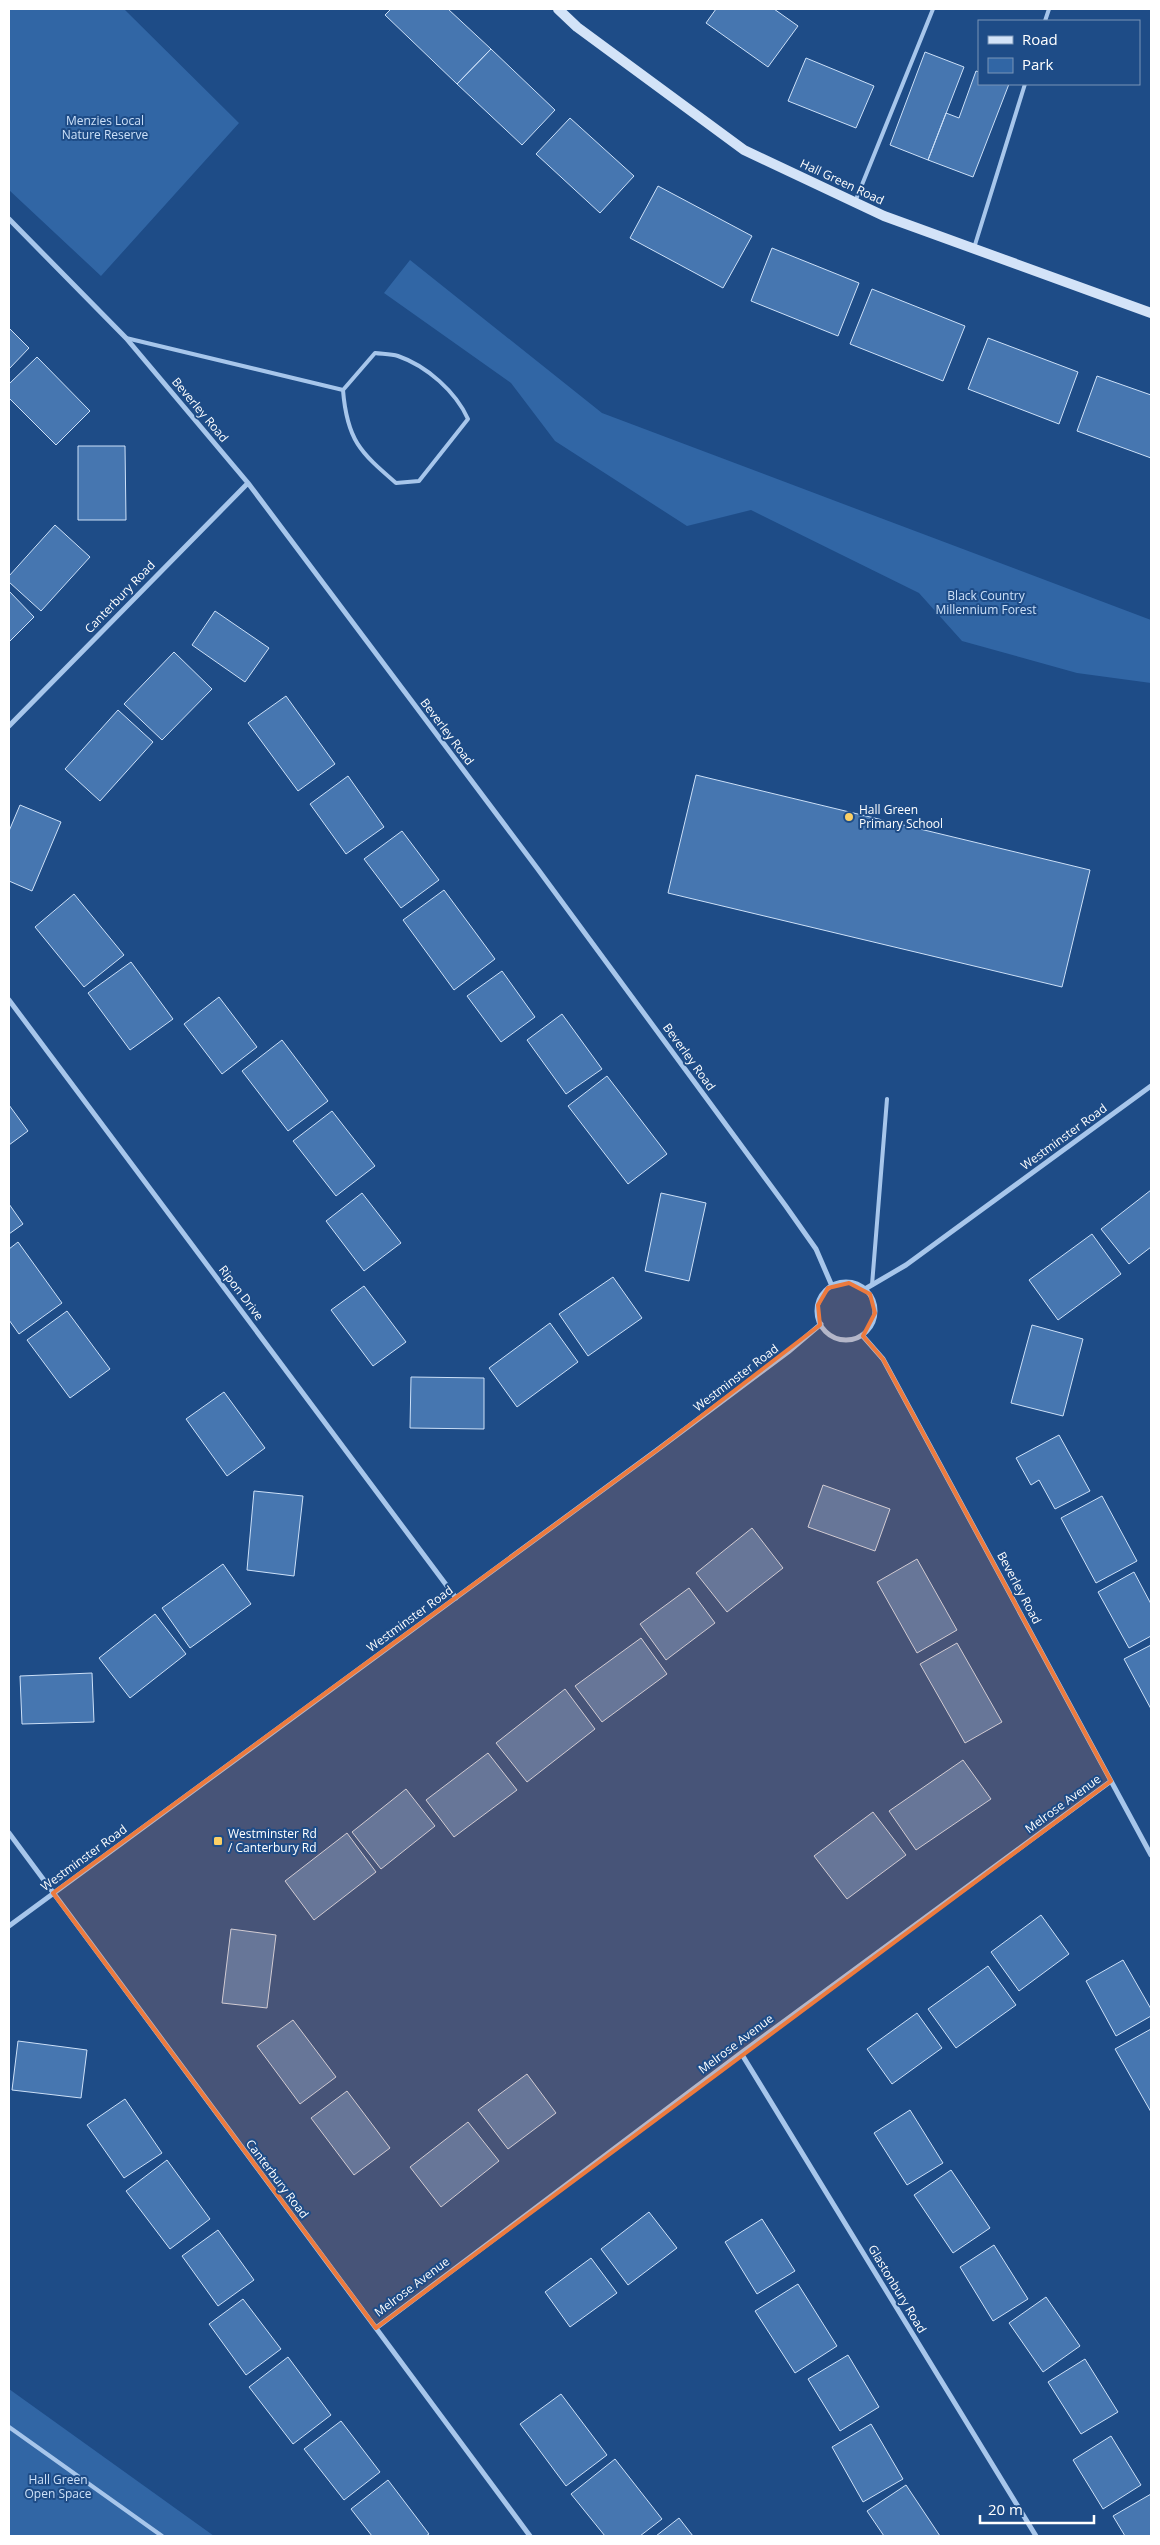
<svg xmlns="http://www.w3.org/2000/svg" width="1160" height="2545" font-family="'Open Sans',sans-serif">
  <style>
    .green { fill: #3166a5 }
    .building { fill: #4676b0; stroke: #cce0f8 }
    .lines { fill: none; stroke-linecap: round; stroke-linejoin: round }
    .lane { stroke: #a7c6eb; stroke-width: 4 }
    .street { stroke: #a7c6eb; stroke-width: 5 }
    .secondary { stroke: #d3e3f8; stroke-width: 10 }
    .marked { fill: #ed7a3d; fill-opacity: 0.2; stroke: #ed7a3d; stroke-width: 4; stroke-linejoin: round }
    .poi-dot { fill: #facf66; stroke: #1e4c87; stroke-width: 2 }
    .labels { text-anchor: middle; stroke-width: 4; stroke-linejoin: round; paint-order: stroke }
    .park-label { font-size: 12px; fill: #cce0f8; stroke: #1e4c87 }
    .street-label { font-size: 12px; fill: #fff; stroke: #1e4c87 }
    .poi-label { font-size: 12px; fill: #fff; stroke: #1e4c87; text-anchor: start }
  </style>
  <rect width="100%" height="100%" fill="#1e4c87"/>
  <path class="green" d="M9,9H124L239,123L101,276L9,190Z
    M410,260L602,413L1151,620V683L1077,673L962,641L919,593L751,510L687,526L555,441L511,383L384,293Z
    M9,2389L214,2536H9Z"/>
  <path class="building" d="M391,9H448L491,49L457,84L385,15Z
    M716,9H774L798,26L768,67L706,23Z
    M491,49L555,110L522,145L457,84Z
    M925,52L964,67L928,160L890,145Z
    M806,58L874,86L856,128L788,101Z
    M976,71L979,72V84H1009L973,177L928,160L946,113L959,118Z
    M570,118L634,176L600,213L536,154Z
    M658,186L752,236L723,288L630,238Z
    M772,248L859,283L838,336L751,301Z
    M872,289L965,326L943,381L850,344Z
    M9,328L29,348L9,369Z
    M988,338L1078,372L1059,424L968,389Z
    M37,357L90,411L56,445L9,398V384Z
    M1097,376L1151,395V458L1077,431Z
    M78,446H125L126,520H78Z
    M55,525L90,557L41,611L9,582V576Z
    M9,591L34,617L9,642Z
    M215,611L269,648L245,682L192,645Z
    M174,652L212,689L162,740L124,704Z
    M286,696L335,764L298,791L248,723Z
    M118,710L153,742L100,801L65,769Z
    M696,775L1090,870L1062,987L668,893Z
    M348,776L384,827L346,854L310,804Z
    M20,805L61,822L32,891L9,881V831Z
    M402,831L439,880L401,908L364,859Z
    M444,890L495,959L454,990L403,920Z
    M74,894L124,955L84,987L35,927Z
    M131,962L173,1019L130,1050L88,993Z
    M502,971L535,1017L501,1042L467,996Z
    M219,997L257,1047L222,1074L184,1024Z
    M562,1014L602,1069L566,1094L527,1040Z
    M282,1040L328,1101L288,1131L242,1071Z
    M607,1076L667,1154L628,1184L568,1106Z
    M9,1105L28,1131L9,1145Z
    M332,1111L375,1166L336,1196L293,1141Z
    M1151,1190V1247L1129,1264L1101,1229Z
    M362,1193L401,1243L364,1271L326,1221Z
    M661,1193L706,1203L689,1281L645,1271Z
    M9,1204L23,1224L9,1234Z
    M1092,1234L1121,1274L1058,1320L1029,1280Z
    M18,1242L62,1303L19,1334L9,1320V1249Z
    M613,1277L642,1318L588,1356L559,1314Z
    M364,1286L406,1342L373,1366L331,1310Z
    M67,1311L110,1369L70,1398L27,1340Z
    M550,1323L578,1362L517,1407L489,1368Z
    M1032,1325L1083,1339L1063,1416L1011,1403Z
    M411,1377L484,1378V1429L410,1428Z
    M224,1392L265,1448L227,1476L186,1419Z
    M1059,1435L1090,1491L1055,1509L1039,1480L1031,1485L1016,1458Z
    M823,1485L890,1509L875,1551L808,1527Z
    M254,1491L303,1496L294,1576L247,1570Z
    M1102,1496L1137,1561L1096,1583L1061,1518Z
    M752,1528L783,1568L727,1612L696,1573Z
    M917,1559L957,1630L917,1653L877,1582Z
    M223,1564L251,1604L190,1648L162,1608Z
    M1134,1572L1151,1604V1636L1129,1648L1098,1592Z
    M689,1588L715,1623L666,1660L640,1624Z
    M155,1614L186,1654L130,1698L99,1658Z
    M641,1638L667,1674L602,1722L575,1686Z
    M957,1643L1002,1722L965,1743L920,1664Z
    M1151,1645V1709L1124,1659Z
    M92,1673L94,1722L22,1724L20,1676Z
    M565,1689L595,1729L527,1782L496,1743Z
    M488,1753L517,1790L454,1837L426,1800Z
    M963,1760L991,1799L916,1850L889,1811Z
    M406,1789L435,1826L381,1869L352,1832Z
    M873,1812L906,1855L847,1899L814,1856Z
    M347,1833L376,1872L314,1920L285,1881Z
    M1041,1915L1069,1954L1019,1991L991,1952Z
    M231,1929L276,1935L267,2008L222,2003Z
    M1123,1960L1151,2009V2016L1116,2036L1086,1981Z
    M988,1966L1016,2005L956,2048L928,2009Z
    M917,2013L942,2048L892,2084L867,2049Z
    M293,2020L336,2077L300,2104L257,2046Z
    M1151,2029V2112L1115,2049Z
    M18,2041L87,2050L81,2098L12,2090Z
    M527,2074L556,2113L508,2149L478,2110Z
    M347,2091L390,2148L354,2175L311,2118Z
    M125,2099L162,2153L124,2178L87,2125Z
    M910,2110L943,2163L907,2185L874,2133Z
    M468,2122L499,2161L441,2207L410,2167Z
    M167,2160L210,2219L170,2249L126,2191Z
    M951,2170L990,2228L953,2253L914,2195Z
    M649,2212L677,2248L628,2285L601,2249Z
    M762,2219L795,2271L757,2294L725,2242Z
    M218,2230L254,2280L218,2306L182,2256Z
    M994,2245L1028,2299L993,2321L960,2267Z
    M591,2258L617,2293L570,2327L545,2292Z
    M798,2284L837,2346L795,2373L755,2311Z
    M1046,2297L1080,2346L1043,2372L1009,2323Z
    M243,2299L281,2349L246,2375L209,2324Z
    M848,2355L879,2407L840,2431L808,2379Z
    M288,2357L331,2415L293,2444L249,2387Z
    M1085,2359L1118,2412L1081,2434L1048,2382Z
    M561,2394L607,2455L566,2486L520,2424Z
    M341,2421L380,2472L344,2500L304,2449Z
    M871,2424L903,2479L863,2502L832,2447Z
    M1111,2436L1141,2485L1103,2509L1073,2460Z
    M615,2459L662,2519L640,2536H605L571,2494Z
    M388,2480L429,2534L426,2536H372L351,2509Z
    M906,2485L940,2536H884L867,2511Z
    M1151,2494V2536H1125L1113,2516Z
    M679,2518L693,2536H656Z"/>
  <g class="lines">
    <path class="lane" d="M1045,21L1049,9
      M855,202L933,9
      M974,248L1025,84
      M126,338L343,390
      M375,353C382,354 391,354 398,356C427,366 456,392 468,419L419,481L396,483C360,452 347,440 343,390Z
      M872,1285L887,1099
      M9,2427L162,2536"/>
    <path class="street" d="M9,219L126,338L248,483L537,868L785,1205L816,1249L832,1286
      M9,726L248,483
      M9,1000L456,1598
      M817 1311a29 29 0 1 1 58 0a29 29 0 1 1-58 0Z
      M865,1289L906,1265L1151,1086
      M862,1335L883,1359L1151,1855
      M9,1833L530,2536
      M9,1926L657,1450L788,1352L821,1324
      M741,2053L1036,2536
      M376,2328L741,2053L1111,1781"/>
    <path class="secondary" d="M558,9L577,27L744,150L884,216L1151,313"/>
  </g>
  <path class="marked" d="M849,1283L870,1294L875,1313L863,1336L883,1359L1111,1781L376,2328L53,1893L657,1450L820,1325L818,1305L828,1288Z"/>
  <g class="poi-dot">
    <circle cx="849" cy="817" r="5"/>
    <rect x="213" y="1836" width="10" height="10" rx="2.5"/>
  </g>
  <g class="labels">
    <g class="park-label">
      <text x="105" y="125">Menzies Local<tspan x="105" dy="14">Nature Reserve</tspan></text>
      <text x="986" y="600">Black Country<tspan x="986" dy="14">Millennium Forest</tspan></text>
      <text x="58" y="2484">Hall Green<tspan x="58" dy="14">Open Space</tspan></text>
    </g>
    <g class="street-label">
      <text transform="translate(842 182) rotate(25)" y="4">Hall Green Road</text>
      <text transform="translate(200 410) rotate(50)" y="4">Beverley Road</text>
      <text transform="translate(120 597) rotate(-46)" y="4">Canterbury Road</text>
      <text transform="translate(447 732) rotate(53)" y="4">Beverley Road</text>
      <text transform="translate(689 1057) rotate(54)" y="4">Beverley Road</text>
      <text transform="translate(1064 1137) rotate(-36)" y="4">Westminster Road</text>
      <text transform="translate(241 1293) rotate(53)" y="4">Ripon Drive</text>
      <text transform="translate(736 1378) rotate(-37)" y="4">Westminster Road</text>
      <text transform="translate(1019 1588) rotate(62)" y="4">Beverley Road</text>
      <text transform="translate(410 1619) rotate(-36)" y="4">Westminster Road</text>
      <text transform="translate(1063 1804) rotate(-36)" y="4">Melrose Avenue</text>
      <text transform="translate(84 1858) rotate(-36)" y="4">Westminster Road</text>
      <text transform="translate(736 2044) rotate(-37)" y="4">Melrose Avenue</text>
      <text transform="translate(277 2179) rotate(53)" y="4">Canterbury Road</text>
      <text transform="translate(412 2287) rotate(-37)" y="4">Melrose Avenue</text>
      <text transform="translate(897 2289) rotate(59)" y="4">Glastonbury Road</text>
    </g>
    <g class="poi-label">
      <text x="859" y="814">Hall Green<tspan x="859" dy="14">Primary School</tspan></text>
      <text x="228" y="1838">Westminster Rd<tspan x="228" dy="14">/ Canterbury Rd</tspan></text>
    </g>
  </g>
  <rect width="1160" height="2545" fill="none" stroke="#ffffff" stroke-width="20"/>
  <rect x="978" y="20" width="162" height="65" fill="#1e4c87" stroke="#7894b7"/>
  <rect x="988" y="36" width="25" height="8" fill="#d3e3f8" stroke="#7894b7"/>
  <text x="1022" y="45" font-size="15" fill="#ffffff">Road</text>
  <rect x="988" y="58" width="25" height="15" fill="#3166a5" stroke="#7894b7"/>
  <text x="1022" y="70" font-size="15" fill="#ffffff">Park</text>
  <path d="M980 2515v8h114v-8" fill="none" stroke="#ffffff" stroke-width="2.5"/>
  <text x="988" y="2515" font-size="15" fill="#ffffff" stroke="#1e4c87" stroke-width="4" paint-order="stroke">20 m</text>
</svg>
